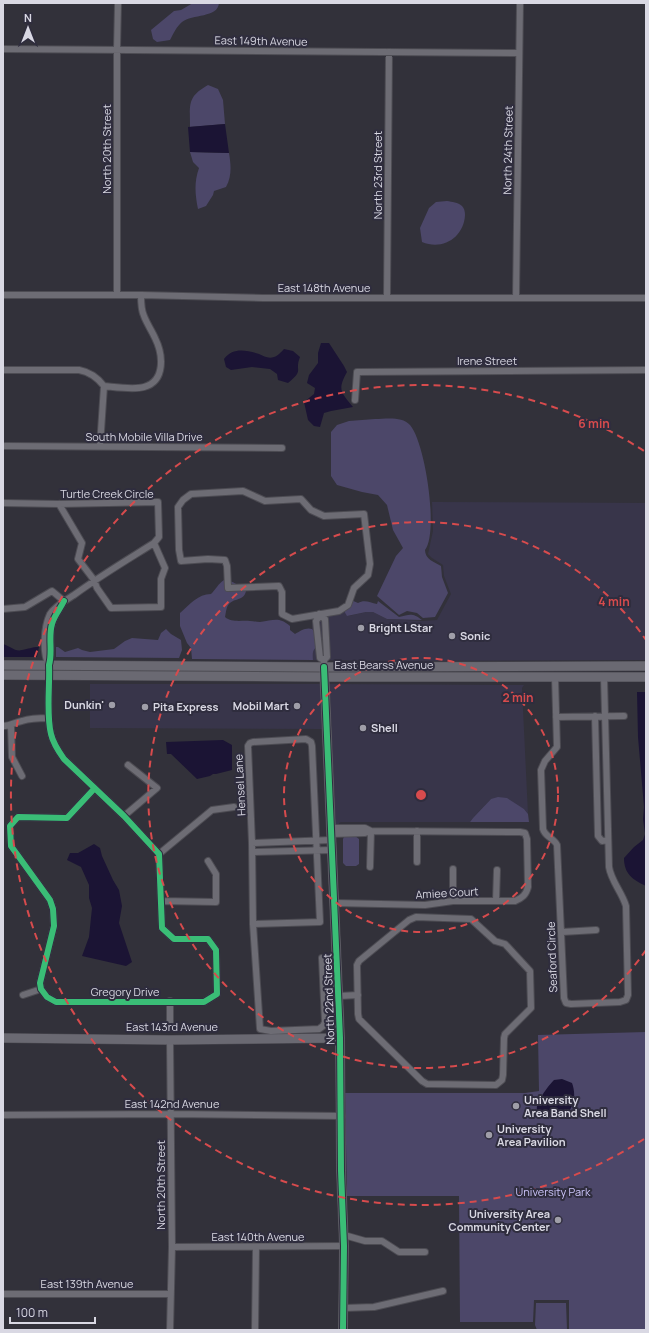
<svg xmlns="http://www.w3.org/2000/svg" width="649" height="1333" font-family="Manrope,sans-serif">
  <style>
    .built { fill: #38354a }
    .green { fill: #4c4769 }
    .water { fill: #1b1434 }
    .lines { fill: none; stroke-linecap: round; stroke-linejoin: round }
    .street-casing { stroke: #4d4c53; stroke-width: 8 }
    .secondary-casing { stroke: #4d4c53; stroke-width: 10 }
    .street { stroke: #6d6c74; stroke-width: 6 }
    .secondary { stroke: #6a6972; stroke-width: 9 }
    .cycleway-casing { stroke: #2f2d3e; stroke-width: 8 }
    .cycleway { stroke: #3abd76; stroke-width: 6 }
    .ring { fill: none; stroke: #d74b4d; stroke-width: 2; stroke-dasharray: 7 5 }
    .poi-dot { fill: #9f9ea8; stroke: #2f2d3e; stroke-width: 1.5 }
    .labels { text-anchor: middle; stroke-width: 4; stroke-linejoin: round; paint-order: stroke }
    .street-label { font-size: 11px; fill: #d9d8e3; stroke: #2f2d3e }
    .poi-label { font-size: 11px; font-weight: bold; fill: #d9d8e3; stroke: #2f2d3e; text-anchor: start }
    .park-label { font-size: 11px; fill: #cbc4fa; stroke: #2f2d3e }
    .centre { fill: #d74b4d; stroke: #2f2d3e; stroke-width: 2 }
    .ring-label { font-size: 12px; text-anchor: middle; font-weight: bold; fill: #d74b4d; stroke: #2f2d3e; stroke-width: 4; stroke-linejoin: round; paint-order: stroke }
  </style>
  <rect width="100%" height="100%" fill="#32313a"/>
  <path class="built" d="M432,502L646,503V660L411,661L313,660L312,652L315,648L319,646L317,633L312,629L314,616L344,611L348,616L366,612H373L387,619L423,621L437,620L451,594L444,576L443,565L432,558L428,554L433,531Z
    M90,684H322L324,729L90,728Z
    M328,684L524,685L522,688L528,814L524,809L518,806L491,799L473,818L470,822H341L339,823L338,827L334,828Z"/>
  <path class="green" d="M193,3H219C218,18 192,14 182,22C177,26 173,34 170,40L157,42L153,39L151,30L174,11L181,10Z
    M208,85L218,89L223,100L225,124L190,127C190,104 187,97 208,85Z
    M190,152L229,153C231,165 232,176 226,187L214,191L213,195L206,206L198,209C195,194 194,182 199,168L193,162Z
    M447,201C452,202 458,202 462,206C464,208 465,211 465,215C464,237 443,251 422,242L420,228L429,208L436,202Z
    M375,419C386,419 402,416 410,425C425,442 439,532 425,550C425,559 434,562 441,566L442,577L448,593L435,617L423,618L417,613L407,611L399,615L377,596L396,556L403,548L393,530L387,505L378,495L362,492L337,485L331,476V432L337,425L349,421Z
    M224,580C233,581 239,585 246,591C244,601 234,598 229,604C226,607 226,613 225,617C232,623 242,620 250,621C253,621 257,622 260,622C273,621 278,616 290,626V630L295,634C300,631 306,627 312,629L322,638V643C314,650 312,648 313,660L192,659L191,648L187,643L180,626V613C189,605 198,594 211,594C216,589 218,584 224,580Z
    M351,600L358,603C365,599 370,603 377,604L378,601L399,617C409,615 412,612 422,620L387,619L373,612H366L347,616L344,611Z
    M166,629L171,634L181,640L182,650L179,658L56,657V647H58L65,652L78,648L82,650L90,652L114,649L125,641L132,638L158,640L161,633Z
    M498,797L507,798L524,809L528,814L529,822H470L473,818L491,799Z
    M355,836L359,839V864L356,866H346L343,863V839L344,837Z
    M646,1032V1330H569V1300H534L533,1322H460L459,1196H347L345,1093H525L539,1091L538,1035Z
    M536,1303H566L567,1330H537L535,1325Z"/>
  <path class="water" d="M225,124L229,153L190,152L188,127Z
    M321,343H329L344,366L347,372C337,390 341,392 353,407L331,411L324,413L320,427L314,426L308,420L304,402L314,394L315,388L307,383L309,375L318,363V353Z
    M284,349L293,351L300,357C294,372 305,369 288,383L278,380L277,374L270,369L252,367L231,370L226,367L224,359C233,347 246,350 259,354C264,356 268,359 274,357C278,356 281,352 284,349Z
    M3,644C10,646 15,652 22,650C29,649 31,647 39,647L37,657H3Z
    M637,692H646V886C633,880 624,874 624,858L634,847L643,840L645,834L643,819L644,807L638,737Z
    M223,740L232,745V770L216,774H213L210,776L197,779L171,754H167L166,742Z
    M94,844L100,848L102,856L113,880L119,890L122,906L119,923L132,962L126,966L82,956L89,937L92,908L89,898V885L81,867L67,860L70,853H78Z
    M562,1079L572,1083C576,1093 575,1108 565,1115C558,1119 548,1117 540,1116C539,1114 538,1112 537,1110C535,1103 549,1085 554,1080Z"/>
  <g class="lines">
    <defs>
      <path id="street" d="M3,49L519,53
        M3,295H141L263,298H646
        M117,295V49L118,3
        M387,297L389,52
        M516,298L520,3
        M3,370H79C90,372 97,377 104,386C115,387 133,390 144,387C166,381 163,354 155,338C152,331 147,324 144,316C141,310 141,302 141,295
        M355,400L357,372L646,370
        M5,446L282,448
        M100,446L104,386
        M243,491L265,501L301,499L311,510L324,516L364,514L370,564L368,575L354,588L348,605L339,611L292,619L282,614V592L279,586L228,588L227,566L225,560L208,559L181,561L179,550L178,507L183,500L191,494Z
        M3,503L59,504L158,502L159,537L154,543C127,560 100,576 74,595C66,600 55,606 50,614C44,627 42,653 49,665
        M59,504L82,543L78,559L94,580L97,588L111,608L161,607V579L165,568L154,543
        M64,601C60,609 54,616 52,624C48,637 53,652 49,665C50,686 46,715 51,734C53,743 59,752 64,759L124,816L159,854L162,928L174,939H208L216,950L217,994L204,1002H56L47,997L41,989L40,983L54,926L53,909L50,900L11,846L10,826L18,817L67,818L94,789
        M3,609L25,607L52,591L64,601
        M319,614L320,616L325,619L327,657L324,660V667
        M320,616L316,621L320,658L324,660
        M555,677L557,747L545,761L541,770L543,829C545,837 554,838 557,845L564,998L566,1003L571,1004L620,1002L626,1000L628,995L626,906C622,892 611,881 609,867L604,677
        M595,716L598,836L602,841L608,840
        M556,717L624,716
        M3,726C11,726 15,722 22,721C31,718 40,718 49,718
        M11,726L12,757L22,776
        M124,816L157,788L128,765
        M331,828H365L371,831L520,832L525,833L527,839L528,887C526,895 522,898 515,901H453L425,905L335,903
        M331,834L365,833L371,831
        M252,843L331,840
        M253,852L332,850
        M159,854L212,810L234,807
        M417,862V831
        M370,867L371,831
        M453,869V901
        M162,901L216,902V874L208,861
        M496,901L497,870
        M416,917L471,919L495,941L505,944L530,971L531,1008L505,1034L504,1038L503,1075L502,1080L496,1085L427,1084L422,1081L359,1019L358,1014L357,965L359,961L409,920Z
        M253,924L320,922L312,746L311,742L306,739L253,742L250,743L248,746L252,843L253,924L260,1029L271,1031L319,1029L323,1026L325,1022L322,958
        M562,932L596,930
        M23,995L41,989
        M339,996L358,995
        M170,1001V1023
        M3,1115L171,1114L342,1116
        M344,1235L365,1241H382L399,1252H425
        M172,1247L344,1246
        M3,1294H170
        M344,1308L374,1307L443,1291
        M170,1330L172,1247L170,1040
        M255,1330L256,1247"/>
      <path id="secondary" d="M3,665L324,667L646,666
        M324,667L340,1038L341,1171L344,1246L343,1330
        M3,675L325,677H646
        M3,1038L170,1040L340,1038"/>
    </defs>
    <use href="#street" class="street-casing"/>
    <use href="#secondary" class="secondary-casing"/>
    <use href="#street" class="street"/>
    <use href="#secondary" class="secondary"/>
    <defs>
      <path id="cycleway" d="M64,601C60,609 54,616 52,624C48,637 53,652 49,665C50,686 46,715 51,734C53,743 59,752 64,759L124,816L159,854L162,928L174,939H208L216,950L217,994L204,1002H56L47,997L41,989L40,983L54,926L53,909L50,900L11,846L10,826L18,817L67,818L94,789
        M324,667L340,1038L341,1171L344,1246L343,1330"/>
    </defs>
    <use href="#cycleway" class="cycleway-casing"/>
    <use href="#cycleway" class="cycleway"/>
  </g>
  <g class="ring">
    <circle cx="421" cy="795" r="137"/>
    <path d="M646 950A273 273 0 1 1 646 640"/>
    <path d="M644 1139A410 410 0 1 1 644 451"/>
  </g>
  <g class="poi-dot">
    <circle cx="361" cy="628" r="4"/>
    <circle cx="452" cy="636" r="4"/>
    <circle cx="112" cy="705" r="4"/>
    <circle cx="297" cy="706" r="4"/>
    <circle cx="145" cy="707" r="4"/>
    <circle cx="363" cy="728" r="4"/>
    <circle cx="516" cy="1106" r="4"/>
    <circle cx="489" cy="1135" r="4"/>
    <circle cx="558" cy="1220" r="4"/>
  </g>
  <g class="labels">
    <g class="street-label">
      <text transform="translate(261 41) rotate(1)" y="4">East 149th Avenue</text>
      <text transform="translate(107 149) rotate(-90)" y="4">North 20th Street</text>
      <text transform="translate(508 150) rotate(-89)" y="4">North 24th Street</text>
      <text transform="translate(378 175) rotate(-90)" y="4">North 23rd Street</text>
      <text x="324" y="292">East 148th Avenue</text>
      <text x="487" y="365">Irene Street</text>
      <text x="144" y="441">South Mobile Villa Drive</text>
      <text x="107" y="498">Turtle Creek Circle</text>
      <text x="384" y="669">East Bearss Avenue</text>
      <text transform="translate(240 785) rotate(-93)" y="4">Hensel Lane</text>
      <text transform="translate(447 893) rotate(-3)" y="4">Amiee Court</text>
      <text transform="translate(552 957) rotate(-92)" y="4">Seaford Circle</text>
      <text x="125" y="996">Gregory Drive</text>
      <text transform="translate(329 999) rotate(-92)" y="4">North 22nd Street</text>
      <text x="172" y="1031">East 143rd Avenue</text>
      <text x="172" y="1108">East 142nd Avenue</text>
      <text transform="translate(161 1185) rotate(-90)" y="4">North 20th Street</text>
      <text x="258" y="1241">East 140th Avenue</text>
      <text x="87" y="1288">East 139th Avenue</text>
    </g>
    <g class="poi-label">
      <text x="369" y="632">Bright LStar</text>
      <text x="460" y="640">Sonic</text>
      <text x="104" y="709" text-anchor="end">Dunkin'</text>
      <text x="289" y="710" text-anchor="end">Mobil Mart</text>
      <text x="153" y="711">Pita Express</text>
      <text x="371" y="732">Shell</text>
      <text x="524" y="1104">University<tspan x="524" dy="13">Area Band Shell</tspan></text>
      <text x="497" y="1133">University<tspan x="497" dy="13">Area Pavilion</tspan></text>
      <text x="550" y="1218" text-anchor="end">University Area<tspan x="550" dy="13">Community Center</tspan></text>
    </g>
    <g class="park-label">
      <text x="553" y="1196">University Park</text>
    </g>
  </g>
  <circle cx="421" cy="795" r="6" class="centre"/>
  <g class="ring-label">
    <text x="594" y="428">6 min</text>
    <text x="614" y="606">4 min</text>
    <text x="518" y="702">2 min</text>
  </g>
  <rect width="649" height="1333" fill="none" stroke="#d9d8e3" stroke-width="8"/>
  <g transform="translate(28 28)" stroke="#2f2d3e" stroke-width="3" paint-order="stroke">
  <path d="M0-3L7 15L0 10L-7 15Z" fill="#d9d8e3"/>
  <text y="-6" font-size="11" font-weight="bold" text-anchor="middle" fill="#d9d8e3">N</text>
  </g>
  <path d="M10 1317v6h85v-6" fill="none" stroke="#d9d8e3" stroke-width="2"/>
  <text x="16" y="1317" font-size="12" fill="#d9d8e3" stroke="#2f2d3e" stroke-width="3" paint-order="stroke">100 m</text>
</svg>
